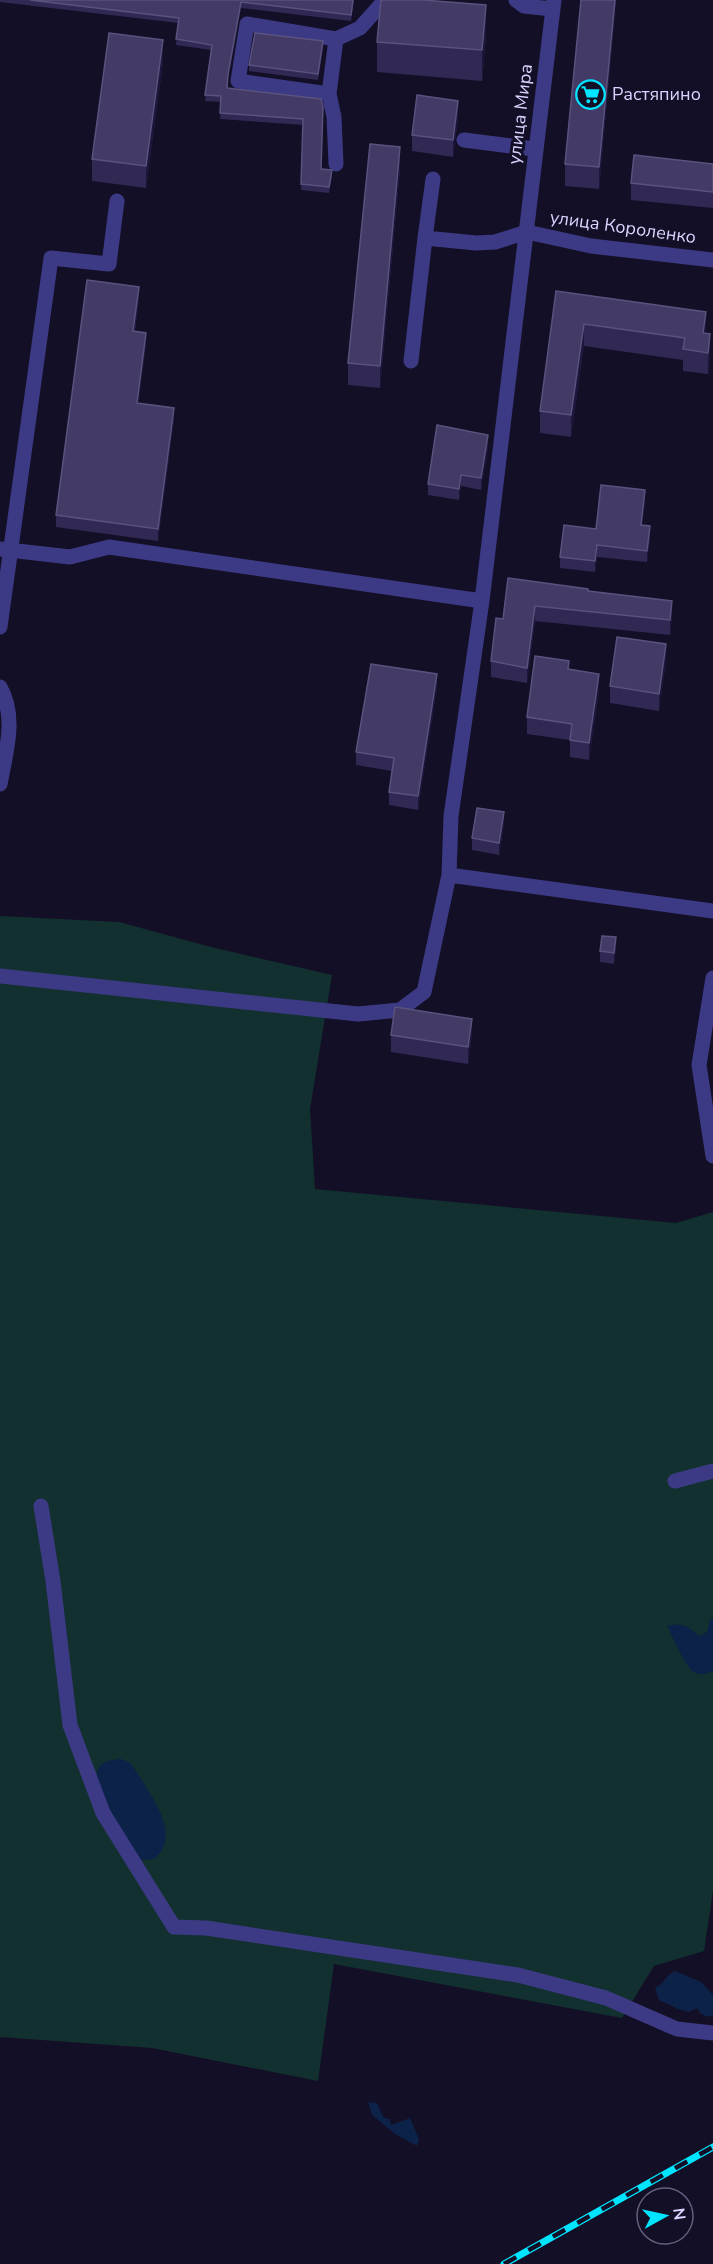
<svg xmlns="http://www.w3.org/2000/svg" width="713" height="2264" font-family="'Nunito Sans',sans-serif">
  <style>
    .green { fill: #12302f }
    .water { fill: #0c2248 }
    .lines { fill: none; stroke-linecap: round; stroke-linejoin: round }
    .minor { stroke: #3d3a85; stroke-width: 15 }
    .rail-casing { stroke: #00e5ff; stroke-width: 7 }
    .rail { stroke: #130f26; stroke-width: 4.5; stroke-dasharray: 14; stroke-linecap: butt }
    .wall { fill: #312854 }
    .shaded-wall { fill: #1d163a }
    .building { fill: #433a66; stroke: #5a527e; stroke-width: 1.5 }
    .labels { text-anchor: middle; stroke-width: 6; stroke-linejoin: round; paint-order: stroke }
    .poi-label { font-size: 18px; fill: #d9d4ff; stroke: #130f26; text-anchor: start }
    .street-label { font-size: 18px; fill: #d9d4ff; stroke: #130f26 }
  </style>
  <rect width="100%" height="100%" fill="#130f26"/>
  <path class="green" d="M0,916L119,922L211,947L332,975L310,1109L315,1189L676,1223L713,1212V1891L704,1951L654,1966L622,2018L334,1964L318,2081L152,2048L0,2037Z"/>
  <path class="water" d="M713,1618V1671C707,1674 701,1676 694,1672C685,1667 673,1637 667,1626C683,1622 688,1626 699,1636L707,1632L710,1619Z
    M121,1759L130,1763L134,1768C149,1793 184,1835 154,1859L140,1860C129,1843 86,1786 99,1767C104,1760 113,1760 121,1759Z
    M675,1971L701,1982L713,1995V2015L707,2017L700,2013L697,2008L689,2012L678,2009L659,2000L655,1988C664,1984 666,1975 675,1971Z
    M368,2102L377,2103L384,2118L390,2119L391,2125L410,2118L419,2139L417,2146L395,2134L372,2115Z"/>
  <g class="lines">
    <path class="minor" d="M516,0L524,6L552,9
      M329,94L336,39
      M464,140L534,149
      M336,164L334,117L329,94L238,81L247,24L336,39L360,28L385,0
      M425,238L433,179
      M411,361L425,238L476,243L495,242L527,232L591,246L713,260
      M0,549L70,557L109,547L482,601
      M0,627L51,258L109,264L117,201
      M0,687C17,717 6,752 0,784
      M449,875L713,911
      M0,976L358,1014L400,1010L424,992L449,875L451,816L482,601L554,0
      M713,978L699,1065L713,1156
      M675,1481L713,1471
      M41,1506L53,1581L70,1725L103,1813L174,1927L206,1928L518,1975L606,1998L677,2029L713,2033"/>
    <defs>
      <path id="rail" d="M504,2264L713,2147"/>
    </defs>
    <use href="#rail" class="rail-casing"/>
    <use href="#rail" class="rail"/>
  </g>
  <path class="wall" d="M0,0H354L351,21L241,8L228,79V88L321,99V169L332,176L329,193L301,190L303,125L220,119L221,102L205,101L211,50L176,45L178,23L0,2Z
    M616,0L599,189L565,186V164Z
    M486,36L482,81L377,72V42Z
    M323,47L318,80L249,71V65Z
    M163,62L146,188L92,181V159Z
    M458,118L453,157L412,151V135Z
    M713,164V208L631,200V183Z
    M400,169L380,388L348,385V363Z
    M556,291L706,334L710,356L708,374L683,371V360L584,346L571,437L540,433V411Z
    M139,299L135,331L146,344L138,403L174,419L158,541L56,527V515Z
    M488,447L481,490L461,486L459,500L428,495V484Z
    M645,501L642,525L650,538L647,562L597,557L595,572L560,568V557L596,529Z
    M508,578L588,591L672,616L670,635L535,621L527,683L491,677V661L503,619Z
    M666,661L659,711L610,703V686Z
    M569,669L599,691L589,760L570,757V740L527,734V717Z
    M437,687L418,810L389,805V792L392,771L356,765V752Z
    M504,824L499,855L472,850V838Z
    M616,949L614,964L600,962V951Z
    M391,1035H472L468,1064L391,1052Z"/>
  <path class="shaded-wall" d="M615,0H616L599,189V167Z
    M241,2V8L228,79L227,94L228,74Z
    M486,5V36L482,81V50Z
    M163,40V62L146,188V166Z
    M458,101V118L453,157V140Z
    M400,147V169L380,388V366Z
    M139,287V299L133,343V331Z
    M706,312V334L703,333Z
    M584,324V346L571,437V415Z
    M146,333V344L137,414V403Z
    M710,334V356L708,374V353Z
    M174,408V419L158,541V529Z
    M488,435V447L481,490V478Z
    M461,475V486L459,500V489Z
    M645,490V501L641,537V525Z
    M650,526V538L647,562V551Z
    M597,545V557L595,572V561Z
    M672,601V616L670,635V620Z
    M535,606V621L527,683V668Z
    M666,644V661L659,711V694Z
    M437,674V687L418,810V796Z
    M599,674V691L589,760V743Z
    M504,812V824L499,855V843Z
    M616,937V949L614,964V953Z
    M472,1019V1035L468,1064V1047Z"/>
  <path class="building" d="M30,0H353L351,15L241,2L228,74L227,88L321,99L323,107L321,169L332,170L329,187L301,184L303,119L220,113L221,96L205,95L212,45L176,39L179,18Z
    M381,0H423L486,5L482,50L377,42Z
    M581,0H615L599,167L565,164Z
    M109,33L163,40L146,166L92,159Z
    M255,33L323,41L318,74L249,65Z
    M417,95L458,101L453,140L412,135Z
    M370,144L400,147L380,366L348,363Z
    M634,155L713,164V192L631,183Z
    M87,280L139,287L133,331L146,333L137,403L174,408L158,529L56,515Z
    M556,291L706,312L703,333L710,334L708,353L683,349L685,338L584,324L571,415L540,411Z
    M437,425L488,435L481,478L461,475L459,489L428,484Z
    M601,485L645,490L641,525L650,526L647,551L597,545L595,561L560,557L564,525L596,529Z
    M508,578L588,589V591L672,601L670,620L535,606L527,668L491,661L496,618L503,619Z
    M617,637L666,644L659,694L610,686Z
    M535,656L569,661L568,669L599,674L589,743L570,740L572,724L527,717Z
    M371,664L437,674L418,796L389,792L394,758L356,752Z
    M477,808L504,812L499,843L472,838Z
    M602,936L616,937L614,953L600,951Z
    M395,1007L472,1019L468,1047L391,1035Z"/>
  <defs>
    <symbol id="supermarket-ring" viewBox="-11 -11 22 22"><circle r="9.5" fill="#130f26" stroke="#00e5ff" stroke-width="1.5"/><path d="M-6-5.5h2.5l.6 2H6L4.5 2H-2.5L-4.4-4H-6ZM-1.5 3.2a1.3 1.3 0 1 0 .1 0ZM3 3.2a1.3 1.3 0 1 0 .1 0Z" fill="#00e5ff"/></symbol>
  </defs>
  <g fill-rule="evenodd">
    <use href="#supermarket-ring" x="574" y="78" width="33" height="33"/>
  </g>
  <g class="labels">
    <g class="poi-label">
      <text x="612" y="100">Растяпино</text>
    </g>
    <g class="street-label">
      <text transform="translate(520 114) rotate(-83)" y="6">улица Мира</text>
      <text transform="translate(623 227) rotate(8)" y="6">улица Короленко</text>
    </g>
  </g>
  <g transform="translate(665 2216) rotate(82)"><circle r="28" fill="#130f26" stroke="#625e7d" stroke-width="1.5"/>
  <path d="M0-4.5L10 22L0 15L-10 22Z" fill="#00e5ff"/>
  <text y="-9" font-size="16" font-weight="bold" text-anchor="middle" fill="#d9d4ff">N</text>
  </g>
</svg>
